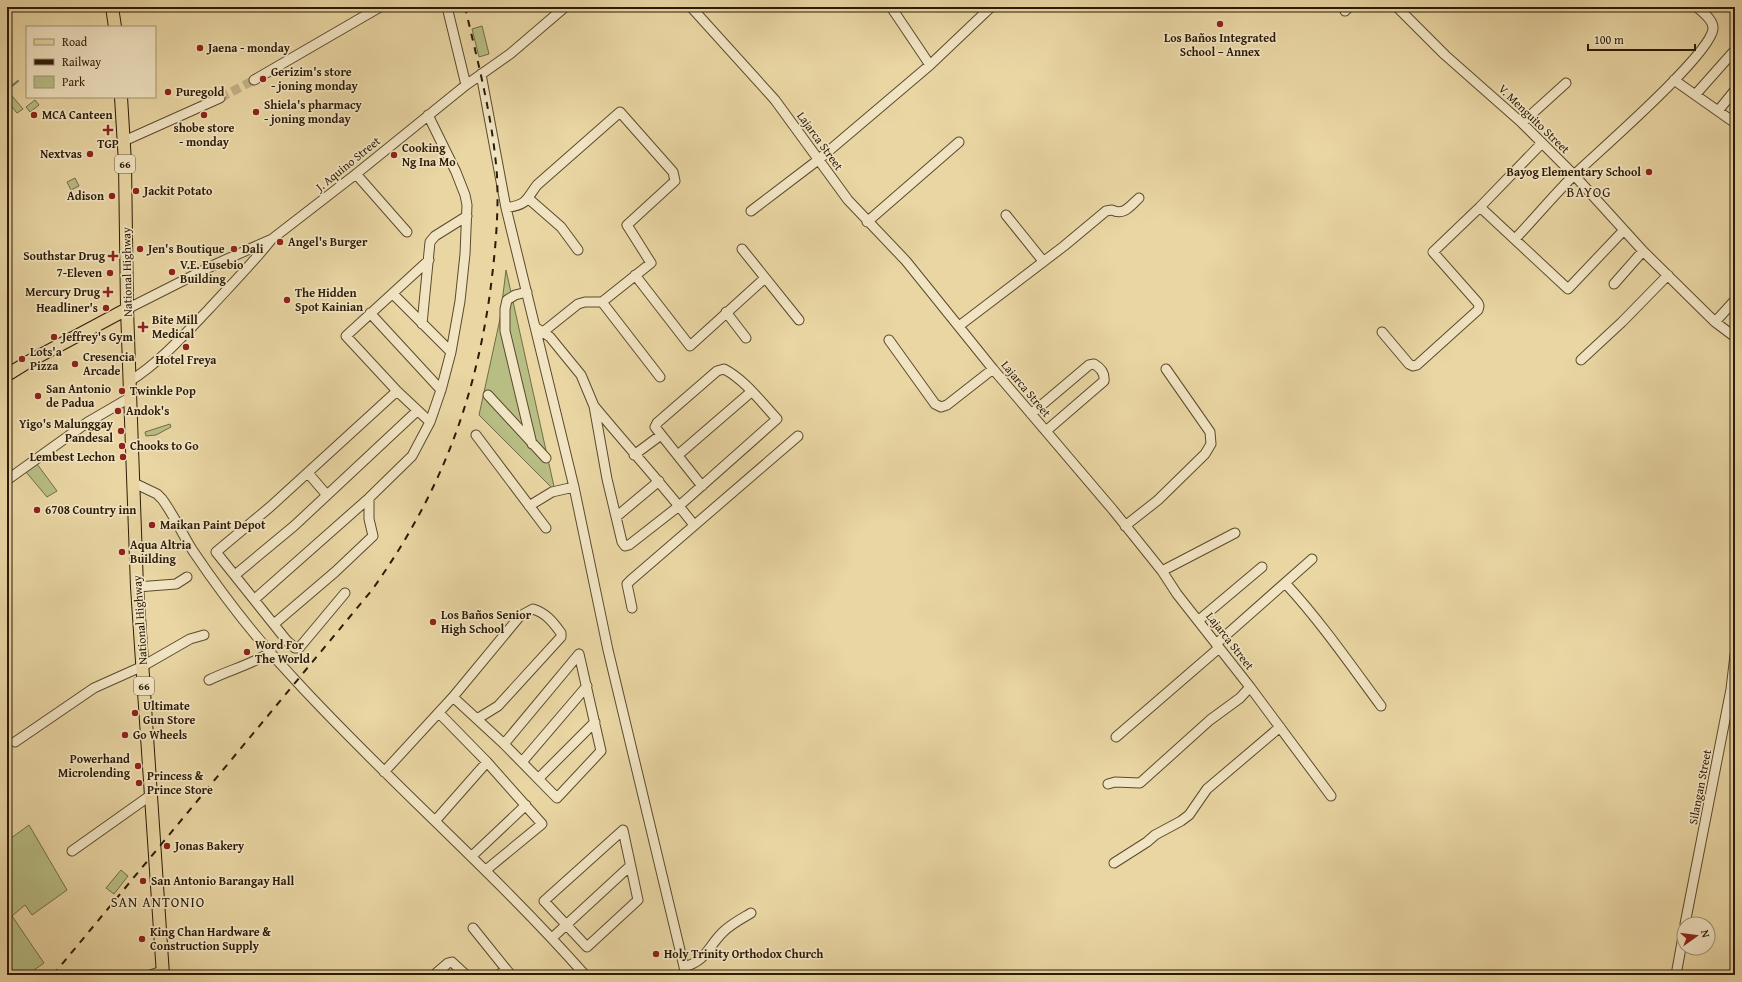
<svg xmlns="http://www.w3.org/2000/svg" width="1742" height="982" font-family="'Gentium Book Plus',serif">
  <style>
    .green { fill: #b8bd84; stroke: #726c45 }
    .lines { fill: none; stroke-linecap: round; stroke-linejoin: round }
    .stream { stroke: #6c7a67; stroke-width: 2 }
    .minor-tunnel { stroke: #c3b184; stroke-width: 9; stroke-dasharray: 9 4.5; stroke-linecap: butt }
    .minor-casing { stroke: #5b4a2d; stroke-width: 11 }
    .major-casing { stroke: #2c1b06; stroke-width: 14 }
    .minor { stroke: #f1e4c3; stroke-width: 9 }
    .major { stroke: #e9d6a3; stroke-width: 12 }
    .rail { stroke: #2c1b06; stroke-width: 2; stroke-dasharray: 7 7; stroke-linecap: butt }
    .poi-dot { fill: #8f2418; stroke: #f1e4c3; stroke-width: 1.5 }
    .labels { text-anchor: middle; stroke-width: 3.5; stroke-linejoin: round; paint-order: stroke }
    .shield { fill: #f1e4c3; stroke: #67573f; stroke-width: 1 }
    .shield-label { font-size: 11px; font-weight: bold; fill: #2c1b06 }
    .poi-label { font-size: 12px; font-weight: bold; fill: #2c1b06; stroke: #f1e4c3; text-anchor: start }
    .street-label { font-size: 12px; fill: #2c1b06; stroke: #f1e4c3 }
    .quarter-label { font-size: 14px; letter-spacing: 1px; fill: #2c1b06; stroke: #f1e4c3 }
  </style>
  <rect width="100%" height="100%" fill="#e9d6a3"/>
  <filter id="stains"><feTurbulence type="fractalNoise" baseFrequency=".005" numOctaves="4"/><feColorMatrix values="0 0 0 0 .2 0 0 0 0 .09 0 0 0 0 .02 0 0 0 .5 -.17"/></filter>
  <radialGradient id="worn" r=".72"><stop offset=".6" stop-color="#630" stop-opacity="0"/><stop offset="1" stop-color="#630" stop-opacity=".3"/></radialGradient>
  <path class="green" d="M482,26L489,54L479,57L472,29Z
    M7,90L23,109L17,113L7,101Z
    M35,100L39,105L30,112L26,107Z
    M75,178L79,186L71,190L67,182Z
    M506,270L555,491L479,415L500,319Z
    M170,424L171,427L156,435L146,436L145,432Z
    M37,464L57,491L47,497L26,472Z
    M29,825L67,890L32,915L25,905L12,916L44,963L27,975H7V841Z
    M121,870L128,876L114,894L106,888Z"/>
  <g class="lines">
    <path class="stream" d="M7,90L18,81"/>
    <path class="minor-tunnel" d="M220,98L254,80"/>
    <defs>
      <path id="minor" d="M447,7L466,85
        M691,7L775,100L848,200L906,261L993,369L1113,510L1162,571L1177,594L1250,687L1331,796
        M891,7L930,65
        M1397,7L1445,55L1522,123L1574,175L1643,251L1715,322L1735,337
        M1345,11L1349,7
        M481,74L506,208L574,487L608,650L686,975
        M254,80L380,7
        M1674,80L1735,123
        M1695,95L1735,50
        M1718,111L1735,90
        M1522,123L1566,83
        M124,141L220,98
        M356,174L407,232
        M529,199L561,227L578,250
        M1480,207L1568,289L1624,230
        M506,208C528,204 525,201 537,185L620,112L673,172L675,181L627,225L651,263L602,302H585L578,304L543,332
        M751,211L818,160L930,65L991,7
        M1006,215L1043,261
        M867,222L959,142
        M1515,239C1535,218 1554,195 1575,174C1599,151 1710,55 1713,29C1714,20 1703,13 1697,7
        M742,249L799,320
        M429,260L346,336L397,391L430,422
        M635,275L690,346L765,278
        M1614,284L1643,251
        M527,292L515,295L507,300L505,309V331L532,444
        M393,294L451,352
        M602,302L660,377
        M127,309L216,264L272,239L356,174L466,85L510,54L565,7
        M726,312L746,338
        M370,313L441,390
        M1715,322L1735,300
        M422,324L430,242L435,236L467,216
        M959,326L1064,246L1106,211L1112,210C1124,216 1130,206 1139,198
        M535,327L550,337L581,375L594,406L607,479L622,542L625,546L629,545L679,506L777,419C762,403 744,379 724,369L717,371L657,423L655,427L702,486
        M1382,332L1409,364L1413,366L1417,365L1478,310L1479,306L1478,303L1433,252L1480,207L1542,143
        M889,340L935,404L941,407L947,405L993,369
        M1581,360L1622,322L1668,275
        M130,381C160,362 185,334 209,309C230,286 252,264 271,240
        M488,395L546,458
        M595,407C628,447 663,485 694,525
        M1031,414L1089,365L1094,364C1101,368 1105,373 1104,381L1046,431
        M476,435L546,528
        M634,455L661,435
        M678,455L751,392
        M308,473L326,494
        M7,480L88,422L131,397
        M134,483L157,494L162,499C174,515 182,534 193,551C224,597 259,642 297,682C390,783 494,872 585,975
        M529,506L552,492L574,487
        M616,517L659,481
        M1125,526L1158,500L1205,454L1211,444L1210,432L1166,369
        M1162,571L1235,533
        M235,575L294,526L417,411
        M1286,584C1321,622 1350,664 1381,706
        M137,587L176,584L187,577
        M345,593L299,648H295L287,641L216,552L270,507L397,391
        M255,599L369,498L412,456L430,422L441,390L451,352L460,301L465,254L467,205L465,195L456,172L428,115
        M632,608L627,584L631,580L798,436
        M1199,620L1262,567
        M274,624L335,572L373,536L369,519V498
        M1216,644L1312,559
        M209,680C229,670 253,664 271,652
        M453,697L504,744L557,798L601,751L579,654
        M439,713L487,762L542,824L486,870
        M1116,737L1219,648
        M15,742L94,688L143,666L190,639L204,635
        M504,744L579,654
        M522,762L587,686
        M384,772L453,697L520,616L533,609C546,613 553,622 561,633V637L498,706L477,719
        M539,778L595,722
        M1108,784L1115,782L1140,783L1210,720L1240,698L1250,687
        M435,821L487,762
        M623,830L638,900L587,947L544,901Z
        M72,851L151,795
        M472,856L526,805
        M1114,863L1147,842L1155,835L1181,821L1189,815L1207,789L1280,727
        M1685,924L1731,689L1735,655
        M473,928L506,969
        M552,938L630,866
        M684,967C707,960 707,948 723,932C731,924 741,919 751,913
        M151,975L162,971
        M434,975L448,963L452,962L466,975
        M499,975L506,969L511,975
        M1676,975L1684,931"/>
      <path id="major" d="M112,7L115,27
        M121,97L125,163L127,309L137,587L163,975
        M7,375L28,362L127,309"/>
    </defs>
    <use href="#minor" class="minor-casing"/>
    <use href="#major" class="major-casing"/>
    <use href="#minor" class="minor"/>
    <use href="#major" class="major"/>
    <path class="rail" d="M53,975L372,590C438,497 474,406 490,293C495,254 499,215 497,176C493,119 478,63 465,7"/>
  </g>
  <g class="poi-dot">
    <circle cx="1220" cy="24" r="4"/>
    <circle cx="200" cy="48" r="4"/>
    <circle cx="263" cy="79" r="4"/>
    <circle cx="168" cy="92" r="4"/>
    <circle cx="256" cy="112" r="4"/>
    <circle cx="34" cy="115" r="4"/>
    <circle cx="204" cy="115" r="4"/>
    <path d="M106 124h4v4h4v4h-4v4h-4v-4h-4v-4h4z"/>
    <circle cx="90" cy="154" r="4"/>
    <circle cx="394" cy="155" r="4"/>
    <circle cx="1649" cy="172" r="4"/>
    <circle cx="136" cy="191" r="4"/>
    <circle cx="112" cy="196" r="4"/>
    <circle cx="280" cy="242" r="4"/>
    <circle cx="140" cy="249" r="4"/>
    <circle cx="234" cy="249" r="4"/>
    <path d="M111 250h4v4h4v4h-4v4h-4v-4h-4v-4h4z"/>
    <circle cx="172" cy="272" r="4"/>
    <circle cx="110" cy="273" r="4"/>
    <path d="M106 286h4v4h4v4h-4v4h-4v-4h-4v-4h4z"/>
    <circle cx="287" cy="300" r="4"/>
    <circle cx="106" cy="308" r="4"/>
    <path d="M141 321h4v4h4v4h-4v4h-4v-4h-4v-4h4z"/>
    <circle cx="54" cy="337" r="4"/>
    <circle cx="186" cy="347" r="4"/>
    <circle cx="22" cy="359" r="4"/>
    <circle cx="75" cy="364" r="4"/>
    <circle cx="122" cy="391" r="4"/>
    <circle cx="38" cy="396" r="4"/>
    <circle cx="118" cy="411" r="4"/>
    <circle cx="121" cy="431" r="4"/>
    <circle cx="122" cy="446" r="4"/>
    <circle cx="123" cy="457" r="4"/>
    <circle cx="37" cy="510" r="4"/>
    <circle cx="152" cy="525" r="4"/>
    <circle cx="122" cy="552" r="4"/>
    <circle cx="433" cy="622" r="4"/>
    <circle cx="247" cy="652" r="4"/>
    <circle cx="135" cy="713" r="4"/>
    <circle cx="125" cy="735" r="4"/>
    <circle cx="138" cy="766" r="4"/>
    <circle cx="139" cy="783" r="4"/>
    <circle cx="167" cy="846" r="4"/>
    <circle cx="143" cy="881" r="4"/>
    <circle cx="142" cy="939" r="4"/>
    <circle cx="656" cy="954" r="4"/>
  </g>
  <g class="labels">
    <g class="shield">
      <rect x="115" y="155" width="20" height="18" rx="3"/>
      <rect x="134" y="677" width="20" height="18" rx="3"/>
    </g>
    <g class="shield-label">
      <text x="125" y="168">66</text>
      <text x="144" y="690">66</text>
    </g>
    <g class="poi-label">
      <text x="1220" y="42" text-anchor="middle">Los Baños Integrated<tspan x="1220" dy="14">School – Annex</tspan></text>
      <text x="208" y="52">Jaena - monday</text>
      <text x="271" y="76">Gerizim's store<tspan x="271" dy="14">- joning monday</tspan></text>
      <text x="176" y="96">Puregold</text>
      <text x="264" y="109">Shiela's pharmacy<tspan x="264" dy="14">- joning monday</tspan></text>
      <text x="42" y="119">MCA Canteen</text>
      <text x="204" y="132" text-anchor="middle">shobe store<tspan x="204" dy="14">- monday</tspan></text>
      <text x="108" y="148" text-anchor="middle">TGP</text>
      <text x="402" y="152">Cooking<tspan x="402" dy="14">Ng Ina Mo</tspan></text>
      <text x="82" y="158" text-anchor="end">Nextvas</text>
      <text x="1641" y="176" text-anchor="end">Bayog Elementary School</text>
      <text x="144" y="195">Jackit Potato</text>
      <text x="104" y="200" text-anchor="end">Adison</text>
      <text x="288" y="246">Angel's Burger</text>
      <text x="148" y="253">Jen's Boutique</text>
      <text x="242" y="253">Dali</text>
      <text x="105" y="260" text-anchor="end">Southstar Drug</text>
      <text x="180" y="269">V.E. Eusebio<tspan x="180" dy="14">Building</tspan></text>
      <text x="102" y="277" text-anchor="end">7-Eleven</text>
      <text x="100" y="296" text-anchor="end">Mercury Drug</text>
      <text x="295" y="297">The Hidden<tspan x="295" dy="14">Spot Kainian</tspan></text>
      <text x="98" y="312" text-anchor="end">Headliner's</text>
      <text x="152" y="324">Bite Mill<tspan x="152" dy="14">Medical</tspan></text>
      <text x="62" y="341">Jeffrey's Gym</text>
      <text x="30" y="356">Lots'a<tspan x="30" dy="14">Pizza</tspan></text>
      <text x="83" y="361">Cresencia<tspan x="83" dy="14">Arcade</tspan></text>
      <text x="186" y="364" text-anchor="middle">Hotel Freya</text>
      <text x="46" y="393">San Antonio<tspan x="46" dy="14">de Padua</tspan></text>
      <text x="130" y="395">Twinkle Pop</text>
      <text x="126" y="415">Andok's</text>
      <text x="113" y="428" text-anchor="end">Yigo's Malunggay<tspan x="113" dy="14">Pandesal</tspan></text>
      <text x="130" y="450">Chooks to Go</text>
      <text x="115" y="461" text-anchor="end">Lembest Lechon</text>
      <text x="45" y="514">6708 Country inn</text>
      <text x="160" y="529">Maikan Paint Depot</text>
      <text x="130" y="549">Aqua Altria<tspan x="130" dy="14">Building</tspan></text>
      <text x="441" y="619">Los Baños Senior<tspan x="441" dy="14">High School</tspan></text>
      <text x="255" y="649">Word For<tspan x="255" dy="14">The World</tspan></text>
      <text x="143" y="710">Ultimate<tspan x="143" dy="14">Gun Store</tspan></text>
      <text x="133" y="739">Go Wheels</text>
      <text x="130" y="763" text-anchor="end">Powerhand<tspan x="130" dy="14">Microlending</tspan></text>
      <text x="147" y="780">Princess &amp;<tspan x="147" dy="14">Prince Store</tspan></text>
      <text x="175" y="850">Jonas Bakery</text>
      <text x="151" y="885">San Antonio Barangay Hall</text>
      <text x="150" y="936">King Chan Hardware &amp;<tspan x="150" dy="14">Construction Supply</tspan></text>
      <text x="664" y="958">Holy Trinity Orthodox Church</text>
    </g>
    <g class="street-label">
      <text transform="translate(1534 119) rotate(44)" y="4">V. Menguito Street</text>
      <text transform="translate(820 141) rotate(54)" y="4">Lajarca Street</text>
      <text transform="translate(348 164) rotate(-39)" y="4">J. Aquino Street</text>
      <text transform="translate(127 272) rotate(-91)" y="4">National Highway</text>
      <text transform="translate(1026 389) rotate(50)" y="4">Lajarca Street</text>
      <text transform="translate(140 620) rotate(-94)" y="4">National Highway</text>
      <text transform="translate(1230 641) rotate(52)" y="4">Lajarca Street</text>
      <text transform="translate(1700 787) rotate(-79)" y="4">Silangan Street</text>
    </g>
    <g class="quarter-label">
      <text x="1589" y="197">BAYOG</text>
      <text x="158" y="907">SAN ANTONIO</text>
    </g>
  </g>
  <rect width="1742" height="982" fill="none" stroke="#e9d6a3" stroke-width="24"/>
  <rect x="8" y="8" width="1726" height="966" fill="none" stroke="#2c1b06" stroke-width="2"/>
  <rect x="12" y="12" width="1718" height="958" fill="none" stroke="#2c1b06"/>
  <rect x="26" y="26" width="130" height="72" fill="#f1e4c3" stroke="#a29477"/>
  <rect x="34" y="39" width="20" height="6" fill="#e9d6a3" stroke="#a29477"/>
  <text x="62" y="46" font-size="12" fill="#2c1b06">Road</text>
  <rect x="34" y="59" width="20" height="6" fill="#2c1b06" stroke="#a29477"/>
  <text x="62" y="66" font-size="12" fill="#2c1b06">Railway</text>
  <rect x="34" y="76" width="20" height="12" fill="#b8bd84" stroke="#a29477"/>
  <text x="62" y="86" font-size="12" fill="#2c1b06">Park</text>
  <g transform="translate(1696 936) rotate(76)"><circle r="19" fill="#f1e4c3" stroke="#a29477"/>
  <path d="M0-3L7 15L0 10L-7 15Z" fill="#8f2418"/>
  <text y="-6" font-size="11" font-weight="bold" text-anchor="middle" fill="#2c1b06">N</text>
  </g>
  <path d="M1588 44v6h107v-6" fill="none" stroke="#2c1b06" stroke-width="2"/>
  <text x="1594" y="44" font-size="12" fill="#2c1b06" stroke="#f1e4c3" stroke-width="3" paint-order="stroke">100 m</text>
  <rect width="100%" height="100%" filter="url(#stains)"/>
  <rect width="100%" height="100%" fill="url(#worn)"/>
</svg>
